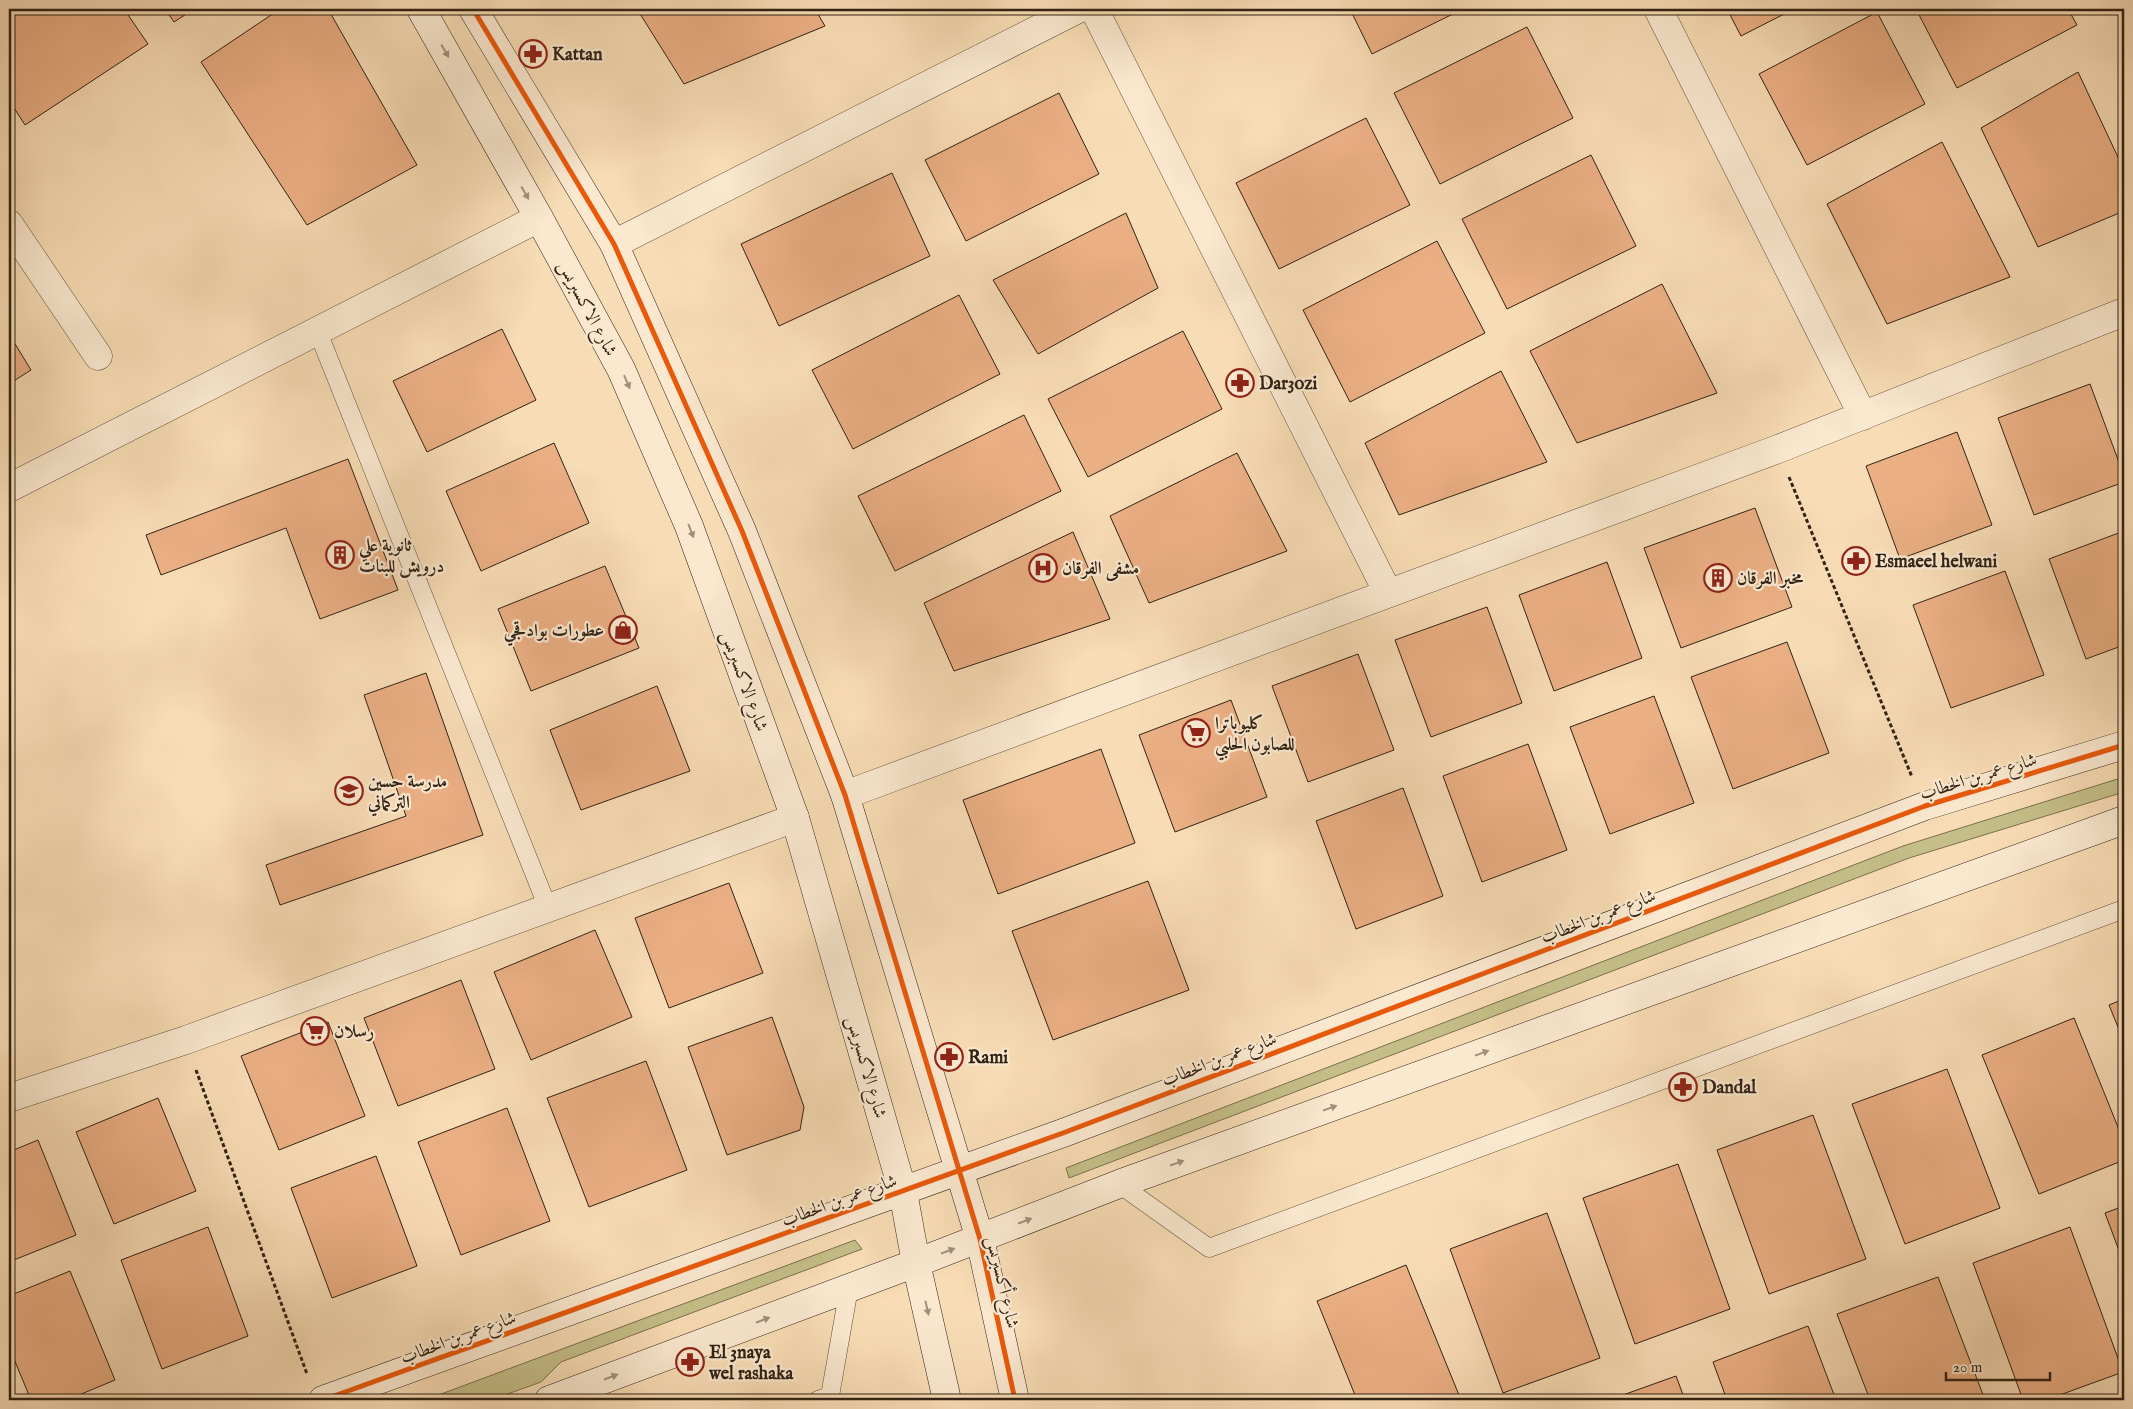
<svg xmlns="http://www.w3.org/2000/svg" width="2133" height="1409" font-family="'IM FELL English',Amiri,serif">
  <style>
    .green { fill: #c5be88; stroke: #7b704e }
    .building { fill: #ebaf84; stroke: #312214 }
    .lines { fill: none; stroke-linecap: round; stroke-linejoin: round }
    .lane-casing { stroke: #63503c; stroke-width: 19 }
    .street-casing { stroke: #63503c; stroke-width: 29 }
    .secondary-casing { stroke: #312214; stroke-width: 29 }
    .path { stroke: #312214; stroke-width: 3; stroke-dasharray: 4 2.5; stroke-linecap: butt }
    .lane { stroke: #fae8cf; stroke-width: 18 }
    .street { stroke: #fae8cf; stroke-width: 28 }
    .secondary { stroke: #fae8cf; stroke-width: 28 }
    .cycleway-casing { stroke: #fae8cf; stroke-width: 8 }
    .cycleway { stroke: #e8590c; stroke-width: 5 }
    .oneway { fill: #a08f7b }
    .labels { text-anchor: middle; stroke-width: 4.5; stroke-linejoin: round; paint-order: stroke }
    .poi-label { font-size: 18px; font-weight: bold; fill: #312214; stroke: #fae8cf; text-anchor: start }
    .street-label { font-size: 18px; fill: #312214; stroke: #fae8cf }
  </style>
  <rect width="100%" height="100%" fill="#f8dcb5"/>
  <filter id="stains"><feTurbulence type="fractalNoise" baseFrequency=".004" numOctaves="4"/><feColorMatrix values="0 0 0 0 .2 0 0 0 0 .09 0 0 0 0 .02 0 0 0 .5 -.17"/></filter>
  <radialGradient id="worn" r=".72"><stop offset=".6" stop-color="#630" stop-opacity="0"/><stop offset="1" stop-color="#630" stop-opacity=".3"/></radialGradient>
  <path class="green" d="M2124,777V792L1909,858L1069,1178L1066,1168L1903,846Z
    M855,1240L862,1249L561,1362L541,1382L491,1400H425Z"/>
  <path class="building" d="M16,9H124L148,44L25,125L9,100V14Z
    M165,9H194L174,22Z
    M280,9H328L417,165L307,225L201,62Z
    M637,9H815L825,26L684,84Z
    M1350,9H1463L1372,54Z
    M1727,9H1794L1741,36Z
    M1916,9H2068L2077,25L1957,88Z
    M1877,12L1925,104L1807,165L1759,74Z
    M1527,27L1573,118L1440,184L1394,93Z
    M2078,72L2124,170V211L2038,247L1981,128Z
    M1059,93L1099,174L966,241L925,160Z
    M1366,118L1410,205L1279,269L1236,183Z
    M1942,142L2010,277L1887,324L1827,204Z
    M1591,155L1636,246L1507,309L1462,219Z
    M892,173L930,256L779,326L741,244Z
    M1126,213L1158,288L1038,354L993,280Z
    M1437,241L1485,333L1350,402L1303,310Z
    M1662,284L1717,393L1577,443L1530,351Z
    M959,295L1000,374L853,449L812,370Z
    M502,329L536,400L427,452L393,381Z
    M1183,331L1222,409L1088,477L1048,399Z
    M9,334L31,370L9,384Z
    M1501,371L1547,462L1399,515L1365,443Z
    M2090,384L2124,476V482L2034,515L1998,418Z
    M1024,415L1061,491L895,571L858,496Z
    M1957,432L1992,525L1900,559L1866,466Z
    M554,443L589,523L481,571L446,491Z
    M1237,453L1287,551L1149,603L1110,516Z
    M348,459L398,590L320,619L286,528L161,575L146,535Z
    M1755,508L1792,607L1681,648L1644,548Z
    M2124,531V645L2086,659L2049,559Z
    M1073,532L1110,619L954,671L924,603Z
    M1607,562L1642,658L1554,691L1519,595Z
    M605,566L639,648L531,691L498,609Z
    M2005,571L2044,675L1951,708L1913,605Z
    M1487,607L1522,703L1431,737L1395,640Z
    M1787,642L1829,753L1733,789L1691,677Z
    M1358,654L1394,750L1308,782L1272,686Z
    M426,673L483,835L280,905L266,865L406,816L364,695Z
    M657,686L690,771L581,810L550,730Z
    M1654,696L1694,803L1610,834L1570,727Z
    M1231,700L1267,797L1175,832L1139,735Z
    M1528,744L1567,850L1482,882L1443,776Z
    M1101,749L1135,843L998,894L963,800Z
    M1403,788L1443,896L1356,929L1316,821Z
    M1148,881L1189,990L1053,1040L1012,931Z
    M729,883L763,973L669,1008L635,918Z
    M595,930L632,1017L531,1060L494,972Z
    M461,980L495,1069L398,1106L364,1018Z
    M2124,999V1042L2109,1005Z
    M772,1017L804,1107L800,1130L727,1155L688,1047Z
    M2074,1018L2124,1142V1160L2039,1194L1982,1055Z
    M328,1022L365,1116L279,1150L241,1056Z
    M646,1061L687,1170L589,1207L547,1098Z
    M1947,1069L2000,1208L1905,1244L1852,1104Z
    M158,1098L196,1191L114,1224L76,1132Z
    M507,1108L550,1221L461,1255L418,1142Z
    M1813,1115L1866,1259L1769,1294L1717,1150Z
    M38,1140L76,1235L9,1262V1152Z
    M376,1156L417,1266L332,1298L291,1188Z
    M1678,1164L1730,1309L1635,1344L1583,1198Z
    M2124,1206V1264L2105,1213Z
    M1547,1213L1600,1358L1503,1393L1450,1249Z
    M208,1227L248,1336L162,1369L121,1260Z
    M2070,1227L2123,1372L2046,1400H2023L1973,1263Z
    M1406,1265L1461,1400H1357L1317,1301Z
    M70,1271L115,1380L67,1400H31L9,1347V1296Z
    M1938,1277L1985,1400H1870L1837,1314Z
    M1808,1326L1836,1400H1727L1713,1362Z
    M1676,1376L1685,1400H1609Z"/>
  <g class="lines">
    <defs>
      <path id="lane" d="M318,332L548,908
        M1119,1184L1209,1248L2124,909
        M818,1400L830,1396L849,1288"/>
      <path id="street" d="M1094,9L1388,593
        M1658,9L1863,416
        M9,224L98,356
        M614,244L1078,9
        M9,488L539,218
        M845,795L1778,449L2124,312
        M9,1098L186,1040L795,818"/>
      <path id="secondary" d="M421,9L539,218L621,369L689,526L795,818L903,1192L916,1263L947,1400
        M473,9L614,244L742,531L845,795L980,1239L1015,1400
        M323,1400L1063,1133L1925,806L2124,745
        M549,1400L916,1263L1119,1184L2124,820"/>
    </defs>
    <use href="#lane" class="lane-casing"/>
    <use href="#street" class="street-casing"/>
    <use href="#secondary" class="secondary-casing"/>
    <path class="path" d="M1789,477L1912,777
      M196,1070L307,1374"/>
    <use href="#lane" class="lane"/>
    <use href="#street" class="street"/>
    <use href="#secondary" class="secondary"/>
    <defs>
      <path id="cycleway" d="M473,9L614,244L742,531L845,795L980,1239L1015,1400
        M323,1400L1063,1133L1925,806L2124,745"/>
    </defs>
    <use href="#cycleway" class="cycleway-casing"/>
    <use href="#cycleway" class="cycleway"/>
  </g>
  <defs><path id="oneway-solid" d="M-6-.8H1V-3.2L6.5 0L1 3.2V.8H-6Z" transform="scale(1.25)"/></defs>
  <g class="oneway">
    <use href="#oneway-solid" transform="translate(445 51) rotate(60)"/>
    <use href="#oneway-solid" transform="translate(525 193) rotate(60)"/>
    <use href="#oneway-solid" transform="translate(627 382) rotate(67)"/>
    <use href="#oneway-solid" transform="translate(691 531) rotate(69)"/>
    <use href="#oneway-solid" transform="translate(1482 1053) rotate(-20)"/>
    <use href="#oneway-solid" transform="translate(1330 1108) rotate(-20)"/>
    <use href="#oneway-solid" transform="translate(1177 1163) rotate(-20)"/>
    <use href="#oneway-solid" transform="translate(1025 1221) rotate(-21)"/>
    <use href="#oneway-solid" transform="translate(948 1251) rotate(-21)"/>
    <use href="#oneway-solid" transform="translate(927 1308) rotate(77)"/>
    <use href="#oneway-solid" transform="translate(763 1320) rotate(-21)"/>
    <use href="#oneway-solid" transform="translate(611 1377) rotate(-21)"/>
  </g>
  <defs>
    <symbol id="pharmacy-ring" viewBox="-11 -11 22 22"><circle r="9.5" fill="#fae8cf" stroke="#8f2418" stroke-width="1.5"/><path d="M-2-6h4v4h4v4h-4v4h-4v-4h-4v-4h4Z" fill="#8f2418"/></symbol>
    <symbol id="building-ring" viewBox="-11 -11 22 22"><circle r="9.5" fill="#fae8cf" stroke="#8f2418" stroke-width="1.5"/><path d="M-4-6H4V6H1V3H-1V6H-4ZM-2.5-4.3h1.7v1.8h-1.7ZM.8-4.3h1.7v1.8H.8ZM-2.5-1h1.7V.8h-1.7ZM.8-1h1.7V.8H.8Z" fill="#8f2418"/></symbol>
    <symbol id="hospital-ring" viewBox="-11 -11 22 22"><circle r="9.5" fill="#fae8cf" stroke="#8f2418" stroke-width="1.5"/><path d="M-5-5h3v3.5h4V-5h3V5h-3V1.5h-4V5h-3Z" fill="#8f2418"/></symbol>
    <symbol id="shop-ring" viewBox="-11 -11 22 22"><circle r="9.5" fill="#fae8cf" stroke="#8f2418" stroke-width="1.5"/><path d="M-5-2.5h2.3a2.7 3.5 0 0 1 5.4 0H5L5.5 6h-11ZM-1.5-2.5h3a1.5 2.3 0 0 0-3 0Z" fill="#8f2418"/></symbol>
    <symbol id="supermarket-ring" viewBox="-11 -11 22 22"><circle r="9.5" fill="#fae8cf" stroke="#8f2418" stroke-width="1.5"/><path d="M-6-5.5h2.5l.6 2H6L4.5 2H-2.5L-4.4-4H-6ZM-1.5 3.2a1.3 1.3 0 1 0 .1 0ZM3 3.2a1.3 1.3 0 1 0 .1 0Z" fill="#8f2418"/></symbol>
    <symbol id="school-ring" viewBox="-11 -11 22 22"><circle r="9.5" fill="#fae8cf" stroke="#8f2418" stroke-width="1.5"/><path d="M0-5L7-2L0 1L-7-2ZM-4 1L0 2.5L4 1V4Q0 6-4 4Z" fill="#8f2418"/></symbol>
  </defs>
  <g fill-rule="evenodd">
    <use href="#pharmacy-ring" x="517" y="38" width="32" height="32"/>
    <use href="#pharmacy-ring" x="1224" y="367" width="32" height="32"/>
    <use href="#building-ring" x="324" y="539" width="32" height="32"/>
    <use href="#pharmacy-ring" x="1840" y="545" width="32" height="32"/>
    <use href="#hospital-ring" x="1027" y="552" width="32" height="32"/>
    <use href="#building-ring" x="1702" y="562" width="32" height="32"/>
    <use href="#shop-ring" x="607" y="614" width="32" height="32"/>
    <use href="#supermarket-ring" x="1180" y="717" width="32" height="32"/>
    <use href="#school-ring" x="333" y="775" width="32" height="32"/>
    <use href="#supermarket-ring" x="299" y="1015" width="32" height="32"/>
    <use href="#pharmacy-ring" x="933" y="1041" width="32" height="32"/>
    <use href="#pharmacy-ring" x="1667" y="1071" width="32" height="32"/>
    <use href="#pharmacy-ring" x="674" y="1346" width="32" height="32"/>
  </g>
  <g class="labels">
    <g class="poi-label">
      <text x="552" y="60">Kattan</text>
      <text x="1259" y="389">Dar3ozi</text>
      <text x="359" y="551">ثانوية علي<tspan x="359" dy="21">درويش للبنات</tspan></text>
      <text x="1875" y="567">Esmaeel helwani</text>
      <text x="1062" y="574">مشفى الفرقان</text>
      <text x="1737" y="584">مخبر الفرقان</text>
      <text x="604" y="636" text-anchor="end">عطورات بوادقجي</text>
      <text x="1215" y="729">كليوباترا<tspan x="1215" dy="21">للصابون الحلبي</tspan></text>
      <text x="368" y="787">مدرسة حسين<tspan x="368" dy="21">التركماني</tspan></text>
      <text x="334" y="1037">رسلان</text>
      <text x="968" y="1063">Rami</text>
      <text x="1702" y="1093">Dandal</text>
      <text x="709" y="1358">El 3naya<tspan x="709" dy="21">wel rashaka</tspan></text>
    </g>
    <g class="street-label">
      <text transform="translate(588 308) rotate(62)" y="6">شارع الاكسبريس</text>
      <text transform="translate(745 681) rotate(70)" y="6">شارع الاكسبريس</text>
      <text transform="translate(1978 776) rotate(-17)" y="6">شارع عمر بن الخطاب</text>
      <text transform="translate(1598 916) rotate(-21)" y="6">شارع عمر بن الخطاب</text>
      <text transform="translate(1219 1059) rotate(-21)" y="6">شارع عمر بن الخطاب</text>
      <text transform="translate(867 1067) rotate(74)" y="6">شارع الاكسبريس</text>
      <text transform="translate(839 1200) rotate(-20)" y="6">شارع عمر بن الخطاب</text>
      <text transform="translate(1003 1282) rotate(77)" y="6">شارع أكسبريس</text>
      <text transform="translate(458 1337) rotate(-20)" y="6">شارع عمر بن الخطاب</text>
    </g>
  </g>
  <rect width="2133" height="1409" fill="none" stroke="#f8dcb5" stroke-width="30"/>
  <rect x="10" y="10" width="2113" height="1389" fill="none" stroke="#312214" stroke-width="2.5"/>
  <rect x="15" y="15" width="2103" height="1379" fill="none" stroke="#312214"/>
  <path d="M1946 1372v8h104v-8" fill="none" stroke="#312214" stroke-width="2.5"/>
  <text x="1953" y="1372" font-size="15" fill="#312214" stroke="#fae8cf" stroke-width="4" paint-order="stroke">20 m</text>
  <rect width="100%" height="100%" filter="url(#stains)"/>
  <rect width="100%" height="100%" fill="url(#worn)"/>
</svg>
